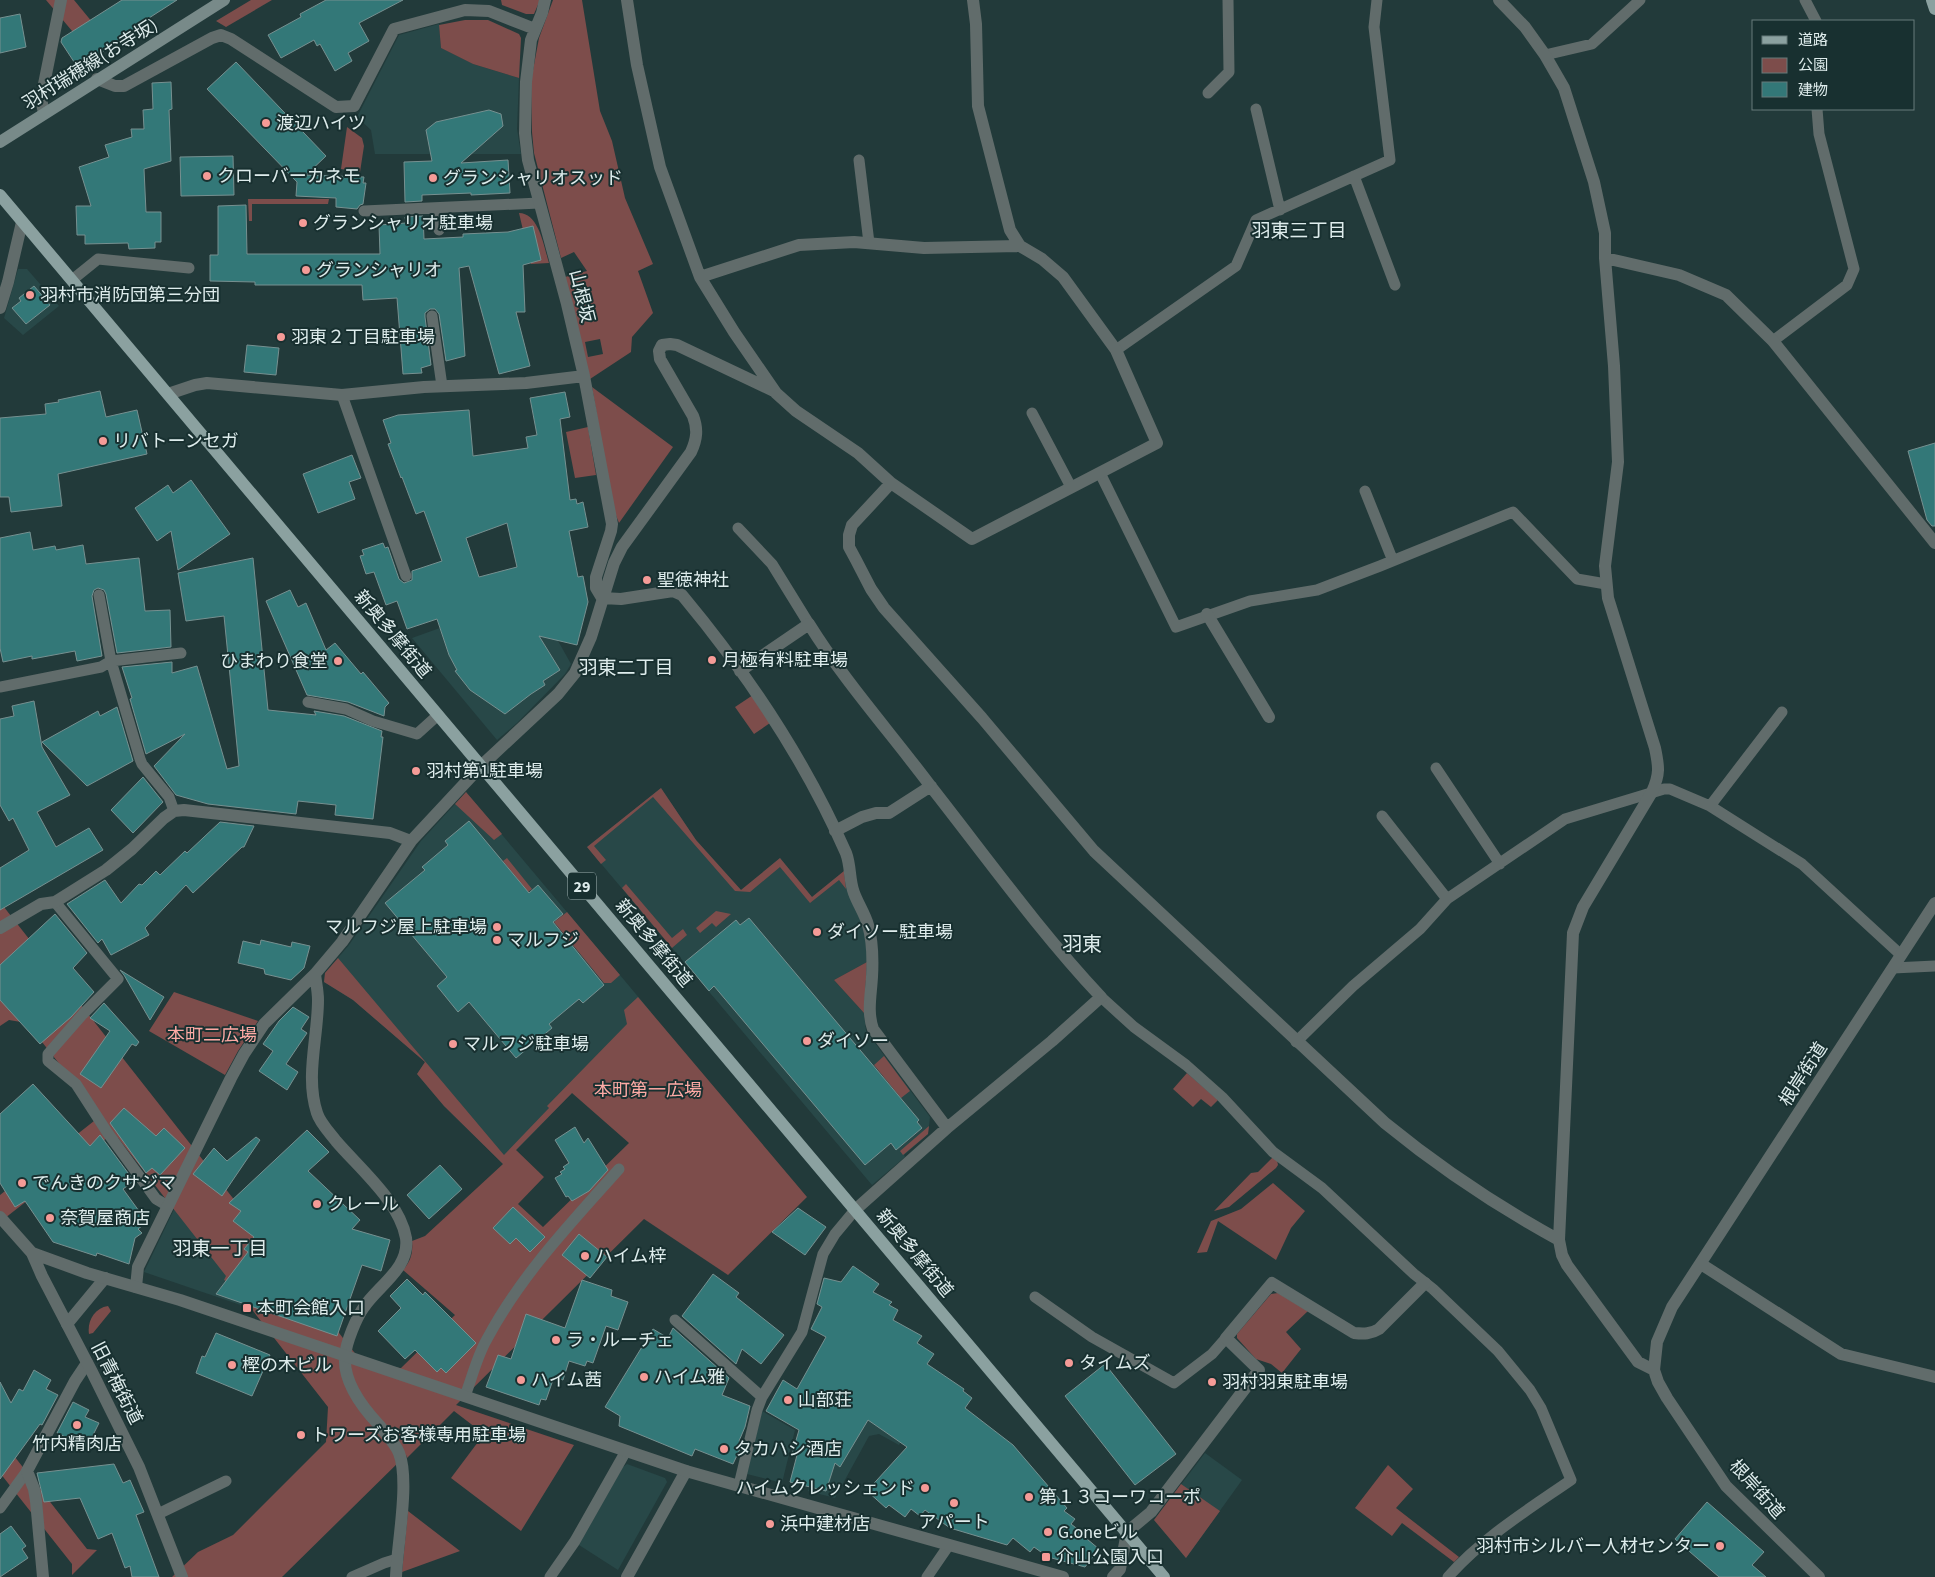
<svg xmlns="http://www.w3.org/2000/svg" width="1935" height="1577" font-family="'Source Sans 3','Noto Sans JP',sans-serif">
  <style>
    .built { fill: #284848 }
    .green { fill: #7d4d4b; fill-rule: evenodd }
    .building { fill: #337878; stroke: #769090; fill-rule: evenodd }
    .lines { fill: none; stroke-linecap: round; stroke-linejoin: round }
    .service { stroke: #616c6b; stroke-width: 11 }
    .minor { stroke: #616c6b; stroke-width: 12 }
    .tertiary { stroke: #616c6b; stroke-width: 12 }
    .secondary { stroke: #788a89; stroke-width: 12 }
    .primary { stroke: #8ba1a0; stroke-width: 12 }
    .poi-dot { fill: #f59b97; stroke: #183030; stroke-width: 2 }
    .labels { text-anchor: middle; stroke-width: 4; stroke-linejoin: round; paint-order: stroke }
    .shield { fill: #183030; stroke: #a3b4b4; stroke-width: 1 }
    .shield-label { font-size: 16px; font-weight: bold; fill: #deecec }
    .street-label { font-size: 18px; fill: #deecec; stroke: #183030 }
    .poi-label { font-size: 18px; fill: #deecec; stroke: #183030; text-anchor: start }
    .park-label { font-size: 18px; fill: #fdaaa5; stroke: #183030 }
    .neighbourhood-label { font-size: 19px; fill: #deecec; stroke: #183030 }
    .quarter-label { font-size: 20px; fill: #deecec; stroke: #183030 }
  </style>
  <rect width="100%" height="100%" fill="#223a3a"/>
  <path class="built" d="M439,24L441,48L473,64L519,78L517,129L521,154H375L371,130L357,117L399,35Z
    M18,269H27L59,306L23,335L4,318Z
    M534,598L571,664L565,674L517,723L497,740L412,638L493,609Z
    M661,788L696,840L741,890L780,858L812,897L844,871L863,924L867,947V962L834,980L864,1013L866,1031L930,1117L928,1134L904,1155L905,1157L872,1185L587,847Z
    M466,792L651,1012L503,1164L444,1106L417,1074L425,1062L353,1000L324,982L325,973L349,945L421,841Z
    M191,1174L279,1318L144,1272Z
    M862,1404L918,1412L899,1445L879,1434L869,1436L835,1498L808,1491L821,1446Z
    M762,1411L795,1430L782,1483L747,1474Z
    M1205,1453L1242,1480L1186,1558L1154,1520Z
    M627,1464L665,1478L667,1482L618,1570L579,1545L623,1467Z"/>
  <path class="green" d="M46,0H74L102,34L83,44Z
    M251,0H272L226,27L216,21Z
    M501,0H540L534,14H526L502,5Z
    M553,0H582L600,111L612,141L625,198L653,264L638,271L653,313L632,337L631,352L590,379L565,277L587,271L574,252L561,258L534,153L532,132L531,81L539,38ZM600,339L603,354L588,357L585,342Z
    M465,20H488L519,34L521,38L519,78L473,64L441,48L439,25Z
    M347,127L362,138L364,146L360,172L341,169Z
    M248,199H329L328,204H252V221H249Z
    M519,213C539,213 544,247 549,263L531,264Z
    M592,387L673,447L619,523L613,508Z
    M588,427L596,475L575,478L566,432Z
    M753,695L770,723L754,734L735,707Z
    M661,788L696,840L741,890L780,858L812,897L844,871L846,889L839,880L810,903L780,867L750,892L735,891L653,797L594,846L606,860L601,864L587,847Z
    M466,792L502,834L494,840L455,804Z
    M507,858L532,889L528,892L503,861Z
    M626,884L672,938L683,929L687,935L672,948L622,888Z
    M0,902L365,1366L401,1368L455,1315L403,1270C411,1261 413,1253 412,1241L425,1236L503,1164L444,1106L417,1074L425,1062L353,1000L324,982L325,973L338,958L504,1155L549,1108L547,1106L627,1024L624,1010L638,997L807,1197L728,1275L644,1219L456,1405L574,1445L521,1531L451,1478L484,1434L454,1411L407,1458L406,1455L282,1577H172L198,1552L233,1535L326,1442L328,1407L228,1279L226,1281L224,1280L226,1276L118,1138H107L0,1222V1195L94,1121L95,1109L27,1023L9,1020L0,1026ZM572,1093L629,1143L543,1227L518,1204L544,1177L516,1150Z
    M716,911L731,914L716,927L712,923L700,933L696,928Z
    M567,912L620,975L611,983H604L554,922Z
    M867,962L864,1013L834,980Z
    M174,992L258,1021L238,1051L225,1075L149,1031Z
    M884,1056L910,1091L901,1098L874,1065Z
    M1187,1073L1218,1100L1211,1107L1201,1099L1193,1107L1173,1089Z
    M929,1126L928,1134L903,1155L900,1151Z
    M1273,1157L1277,1160L1278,1165L1276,1168L1229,1207L1214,1211L1251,1173L1258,1172Z
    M1273,1183L1305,1211L1291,1228L1276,1260L1218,1221L1207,1252L1197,1253L1211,1221L1241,1209Z
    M1278,1293L1308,1311L1286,1332L1301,1349L1282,1373L1271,1364L1256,1359L1237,1338V1334L1271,1294Z
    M108,1306L111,1311L93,1333L89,1334C87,1322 94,1308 108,1306Z
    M0,1438L87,1549L97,1550L72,1575V1564L0,1473Z
    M1388,1465L1413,1489L1396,1508L1459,1557L1454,1562L1402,1523L1392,1536L1355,1508Z
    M1181,1484L1220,1511L1186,1558L1154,1520Z
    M408,1511L460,1551L402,1572Z"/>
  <path class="building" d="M122,0H177L135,27L137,29L78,68L61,42L62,38Z
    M326,0H403L359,23L369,41L348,53L352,61L335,71L320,44L317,46L314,40L281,58L268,35L301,17L300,14Z
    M20,14L26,47L0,53V18Z
    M236,62L326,156L306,175L364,177L363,183H366L363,204L360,205L357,209L336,207V198L296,196L297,182L207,89Z
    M171,82L172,109L169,110L171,161L144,169L146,212H161V242H155V248L129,249L128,243L85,244V235H77L76,206H91L79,167L109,157L105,145L132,137L131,129H144L143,110L153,109L152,83Z
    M489,110L501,114L503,126L461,163L508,160L510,193L471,195V193L422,195V201L405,202L404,162L432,161L426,130L436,122Z
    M233,156L234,195L181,196L180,157Z
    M246,205L247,254H380L379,225L406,223L405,217L423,216L424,239L463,237V234L508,232L533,226L541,260L523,265L525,312H516L530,366L499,374L469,266L459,268L465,356L446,361L439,314L435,309H430L425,313V317L431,365L421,368L422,373L403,374L397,298L363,300L362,285H255V282L210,281V255H218V206Z
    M34,286L50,305L26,324L12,308L21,301L19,298Z
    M247,345L279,348L276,375L244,372Z
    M100,391L106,417L137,410L147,454L58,474L62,506L11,512L9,497H0V418L46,414L45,404L59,402L58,400Z
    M565,392L570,417L560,419L570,500L576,499L577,504L583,502L588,527L569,531L578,577L583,576L588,602L577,645L539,636L560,670L543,681L545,685L531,694L505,714L470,690L455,671L457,670L449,655L437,619L407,629L397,601L386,605L374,572L366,574L360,556L364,555L362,550L383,543L385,548L388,547L399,579L404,583L412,580V571L442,561L424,511L416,514L402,477L401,478L388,444L391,443L383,420L398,415L469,410L473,456L528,448L526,437L537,435L530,398ZM507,523L517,567L479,577L466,538Z
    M1935,443V526H1932L1927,520L1908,451Z
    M352,455L361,478L349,482L355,499L318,513L303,474Z
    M191,480L230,534L178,570L171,531L157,541L135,508L168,485L173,493Z
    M30,532L33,550L55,546L56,550L83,545L86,564L139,558L145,611L170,610L171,647L117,653L106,594L104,590L98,588L94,590L92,596L102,656L77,661L75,651L32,659V656L3,662L0,648V538Z
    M253,558L268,710L316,715L314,711L344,716L382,731L381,737H383L373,819L335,815L336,805L298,801L296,814L208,804L176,795L154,766L185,734L146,754L130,699L132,698L122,667L172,662V673L197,666L227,769L239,766L224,616L186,621L178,573Z
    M290,590L298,607L306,603L326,650L335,643L361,674L363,672L389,703L385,707L384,716L348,702L307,695L266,601Z
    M34,701L42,747L70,795L37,812L56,847L89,828L103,850L0,910V868L29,850L13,818L9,821L0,805V719L14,716L12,706Z
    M117,707L133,761L87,786L42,742L98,711L100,716Z
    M143,777L163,802L133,833L111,810Z
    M469,821L529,893L538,885L563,914L553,922L604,985L583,1003L579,999L549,1024L552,1028L516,1058L469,1002L458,1012L437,986L447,977L385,903L425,870L422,867L448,845L445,841Z
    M220,822L254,826L244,847H242L193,893L186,885L145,928L149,935L111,955L102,939L98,943L67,904L105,880L121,903L139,884L142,885L156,871L160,875L185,851L187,853Z
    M55,914L87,953L73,968L94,992L71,1017L40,1044L0,1000V965Z
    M749,918L919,1120L917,1122L922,1128L896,1150L891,1143L865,1165L714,986L709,991L685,962L736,920L740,925Z
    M261,940L291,947L292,942L310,946L304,968L291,980L265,974L264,969L238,963L243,941L260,945Z
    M120,970L164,997L150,1020L124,975Z
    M104,1003L139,1042L136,1046L132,1044L101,1088L80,1074L110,1031L90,1018Z
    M293,1007L309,1017L301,1029L307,1033L286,1064L298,1072L287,1090L259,1071L273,1051L263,1044L279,1021Z
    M33,1084L90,1146L100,1135L134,1181L123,1189L147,1222L138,1229L142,1233L135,1238L129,1264L97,1253L96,1256L53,1242L25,1201L15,1207L0,1183V1114Z
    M124,1108L156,1136L164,1128L185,1148L160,1175L152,1168L146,1173L110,1123Z
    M575,1127L584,1143L588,1138L608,1170L589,1191L572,1201L568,1196L566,1197L555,1178L562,1174L560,1172L565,1169L563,1167L569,1163L555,1140Z
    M307,1130L329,1152L308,1171L360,1220L352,1229L390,1240L381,1271L362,1265L337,1336L216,1294L248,1252L244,1249L254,1237L233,1221L241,1211L229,1203Z
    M256,1137L260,1140L222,1196L193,1174L214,1148L227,1161Z
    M440,1165L462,1189L429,1219L407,1195Z
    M513,1207L545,1237L530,1252L516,1238L510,1244L493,1228Z
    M798,1208L826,1227L805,1255L772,1232Z
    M579,1234L607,1257L590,1278L562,1255Z
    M853,1266L879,1284L873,1292L892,1302L889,1305L898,1310L893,1320L922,1336L917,1343L934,1354L927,1364L964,1389L963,1391L972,1398L965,1408L1013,1445L1067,1508L1064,1511L1075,1519L1071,1524L1088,1537L1087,1539L1099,1549L1085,1567L1048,1557L1034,1547L1030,1552L1013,1538L1007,1545L950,1528L925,1510L920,1516L911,1509L905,1517L889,1505L886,1508L867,1491L907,1447L868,1420L840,1467L835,1463L826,1491L790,1482L797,1455L792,1454L799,1430L766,1411L783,1380L797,1389L826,1337L811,1329L822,1307L817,1304L824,1278L841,1282Z
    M713,1274L739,1293L736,1297L784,1335L761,1364L742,1349L736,1364L682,1316Z
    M407,1279L423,1295L425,1292L476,1343L446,1373L441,1368L437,1372L415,1350L405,1359L378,1331L401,1308L390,1296Z
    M582,1280L612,1290L611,1296L628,1302L618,1330L606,1326L593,1363L587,1361L585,1366L569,1361L563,1380L554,1377L546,1400L541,1399L539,1405L486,1387L498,1355L511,1359L526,1314L565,1328Z
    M673,1328L729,1378L722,1395L750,1406L745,1427L739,1441L741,1443L740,1449L733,1464L695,1449L692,1456L619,1426L620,1416L605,1407L653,1329L668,1338Z
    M216,1333L270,1355L252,1396L196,1373L202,1356L205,1357Z
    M1105,1364L1176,1454L1135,1485L1065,1396Z
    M34,1370L51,1380L46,1389L58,1395L42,1425L40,1424L0,1479V1382L11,1403L19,1389L23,1391Z
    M73,1402L89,1410L85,1417L99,1423L87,1447L57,1433Z
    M114,1464L123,1483L130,1480L144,1512L136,1515L159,1577H132L130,1566L125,1568L112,1533L98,1539L80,1498L44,1502L37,1473Z
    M1707,1502L1764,1552L1752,1565L1766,1577H1719L1675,1539Z
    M11,1526L26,1546L22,1549L28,1558L0,1577V1534Z"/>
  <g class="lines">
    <path class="service" d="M1805,0L1816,21
      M1545,55L1592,44L1640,0
      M1208,93L1229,72L1228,0
      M1256,109L1280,210
      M859,160L869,243
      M1354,176L1395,285
      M438,208L439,230
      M364,211L539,203
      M72,280L98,259L189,268
      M432,316L442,386
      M1773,341L1847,285L1854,269L1819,134L1817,109
      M1116,350L1236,266L1256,220L1390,160L1374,27L1377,0
      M342,395L406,576
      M1032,413L1071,487
      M1100,473L1176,627L1250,601L1317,590L1380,566L1513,512L1577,579L1606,584
      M1365,491L1393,561
      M738,528L772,564L809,624
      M99,595L111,661L140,759L142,764L169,797L174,811
      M0,687L101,667L111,661L181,653
      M308,702L346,709L373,721L417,734L438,715
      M1436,768L1500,864
      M1710,806L1782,712
      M1382,816L1447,899
      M55,902L118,979L83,1014L48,1054V1061L76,1084L107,1132L156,1199L168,1206
      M1893,968L1935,966
      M1101,997L1134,1027L1186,1065L1222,1097L1273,1152L1322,1188L1414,1274L1433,1289L1498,1351L1530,1390L1541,1408L1571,1480C1529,1509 1482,1538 1448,1577
      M1296,1042L1353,986L1420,929L1447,899L1565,819L1664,789H1670L1710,806L1802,864L1901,955
      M1035,1297L1092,1337L1174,1383L1212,1354L1226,1338
      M675,1320L762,1397
      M465,1396C472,1378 477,1356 487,1339C521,1275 571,1223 619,1169
      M739,1485L757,1410L762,1397L802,1332L823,1254L835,1234L855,1210
      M0,1508L27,1471
      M158,1514L226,1481
      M352,1577L384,1563L397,1559
      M550,1577L575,1541L626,1451
      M927,1577L949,1545"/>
    <path class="minor" d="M545,0L542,13L531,40L526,82L525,133L528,160L567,304L584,376L612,524L611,531L596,577V588L602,598L621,599L673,591L682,595C747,673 805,760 846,853C851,866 849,880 854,893C858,904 865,914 868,925C873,942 873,959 872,977C871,995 867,1012 873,1029L947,1128
      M627,0L637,65L660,167L700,277L734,332L776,393L796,411L858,453L891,483L972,539L1157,443L1116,350L1063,277L1042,259L1020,246L1010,230L978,106L976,24L973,0
      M1499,0L1525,27L1545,55L1564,88L1594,182L1605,233V258L1614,366L1618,462L1605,566L1608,598L1655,748C1659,767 1660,774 1652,792L1583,907L1573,933L1559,1240L1562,1255L1567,1265L1638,1362L1654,1370
      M97,79L115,86H124L212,38L221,35L231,39L336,107L354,106L394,29L465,10L489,11L535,29
      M44,113L41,99L61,0
      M1605,258L1679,275L1726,295L1773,341L1935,543
      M700,277L799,245L854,242L924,248L1020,246
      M0,308L8,282L22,222
      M168,394L195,385L207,383L342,395L424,387L526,383L584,376
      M891,483L852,525L849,535V547L856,560L871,589L884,608L982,718L1094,851L1385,1123C1440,1168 1497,1206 1559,1240
      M1207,614L1269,717
      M740,671L809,624C845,682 891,733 932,788C987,858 1040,932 1101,997L1052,1041L947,1128L855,1210
      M835,831L862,817L876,813H889L931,786
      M0,928L41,904L55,902L106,870L132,849L164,818L174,811L184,810L390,833L411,841
      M315,974C316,983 318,991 318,1000C318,1037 305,1077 317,1113C320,1123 330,1133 336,1141C359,1168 400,1202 406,1238C410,1268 379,1285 364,1307C356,1318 346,1343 345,1356C343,1382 362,1407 379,1425C386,1434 395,1443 399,1453C410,1481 397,1545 396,1577
      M1701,1264L1841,1354L1935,1377
      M136,1287L138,1267L231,1078L244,1054L264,1024L315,974L342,942L411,841L481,766L558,694L575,673L591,637L614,563L622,547L691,452C697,439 698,429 693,416L660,359L659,351L662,345L670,344L677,345L774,391
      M67,1324L105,1278
      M43,1577L36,1501L34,1489L27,1471L75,1381L87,1363
      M627,1577L686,1471
      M1113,1577L1120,1569L1127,1532L1151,1512L1259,1370L1226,1338L1272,1283L1354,1333C1364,1334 1371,1334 1379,1329L1425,1283
      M1819,1577L1726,1486L1667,1398L1658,1382L1654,1370L1657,1342L1672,1307L1935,903"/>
    <path class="tertiary" d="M0,1217L32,1253L42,1276L92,1372L139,1467L182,1577
      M32,1253L87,1273L180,1300L686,1471L1063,1577"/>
    <path class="secondary" d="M0,142L224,0"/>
    <path class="primary" d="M1932,0L1935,9
      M0,195L1164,1577"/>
  </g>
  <g class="poi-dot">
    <circle cx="266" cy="123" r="5"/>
    <circle cx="207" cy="176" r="5"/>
    <circle cx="433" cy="178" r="5"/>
    <circle cx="303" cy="223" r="5"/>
    <circle cx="306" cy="270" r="5"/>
    <circle cx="30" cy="295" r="5"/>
    <circle cx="281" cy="337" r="5"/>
    <circle cx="103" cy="441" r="5"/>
    <circle cx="647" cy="580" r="5"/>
    <circle cx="712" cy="660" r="5"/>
    <circle cx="338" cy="661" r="5"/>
    <circle cx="416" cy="771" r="5"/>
    <circle cx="497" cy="927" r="5"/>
    <circle cx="817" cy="932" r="5"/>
    <circle cx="497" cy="940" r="5"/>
    <circle cx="807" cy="1041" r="5"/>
    <circle cx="453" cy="1044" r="5"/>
    <circle cx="22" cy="1183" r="5"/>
    <circle cx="317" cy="1204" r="5"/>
    <circle cx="50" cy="1218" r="5"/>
    <circle cx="585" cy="1256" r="5"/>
    <rect x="242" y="1303" width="10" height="10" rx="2.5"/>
    <circle cx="556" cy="1340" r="5"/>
    <circle cx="1069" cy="1363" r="5"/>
    <circle cx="232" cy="1365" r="5"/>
    <circle cx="644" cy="1377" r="5"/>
    <circle cx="521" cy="1380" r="5"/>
    <circle cx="1212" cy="1382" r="5"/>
    <circle cx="788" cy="1400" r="5"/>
    <circle cx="77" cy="1425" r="5"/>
    <circle cx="301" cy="1435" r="5"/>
    <circle cx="724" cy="1449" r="5"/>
    <circle cx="925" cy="1488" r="5"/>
    <circle cx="1029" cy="1497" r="5"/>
    <circle cx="954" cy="1503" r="5"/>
    <circle cx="770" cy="1524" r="5"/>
    <circle cx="1048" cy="1532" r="5"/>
    <circle cx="1720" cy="1546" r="5"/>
    <rect x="1041" y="1552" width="10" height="10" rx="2.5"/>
  </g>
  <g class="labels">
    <rect class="shield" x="568" y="872.5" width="28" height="27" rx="4"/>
    <g class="shield-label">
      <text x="582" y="892">29</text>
    </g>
    <g class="street-label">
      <text transform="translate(90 64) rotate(-32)" y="6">羽村瑞穂線(お寺坂)</text>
      <text transform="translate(582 296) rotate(76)" y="6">山根坂</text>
      <text transform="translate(393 634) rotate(50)" y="6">新奥多摩街道</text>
      <text transform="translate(654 943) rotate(50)" y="6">新奥多摩街道</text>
      <text transform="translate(1803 1074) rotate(-57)" y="6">根岸街道</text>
      <text transform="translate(915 1253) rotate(50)" y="6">新奥多摩街道</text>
      <text transform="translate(117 1383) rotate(63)" y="6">旧青梅街道</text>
      <text transform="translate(1757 1489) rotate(48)" y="6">根岸街道</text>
    </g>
    <g class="poi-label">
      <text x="276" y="129">渡辺ハイツ</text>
      <text x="217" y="182">クローバーカネモ</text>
      <text x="443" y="184">グランシャリオスッド</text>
      <text x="313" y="229">グランシャリオ駐車場</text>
      <text x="316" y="276">グランシャリオ</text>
      <text x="40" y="301">羽村市消防団第三分団</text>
      <text x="291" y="343">羽東２丁目駐車場</text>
      <text x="113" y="447">リバトーンセガ</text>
      <text x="657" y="586">聖徳神社</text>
      <text x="722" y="666">月極有料駐車場</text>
      <text x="328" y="667" text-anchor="end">ひまわり食堂</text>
      <text x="426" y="777">羽村第1駐車場</text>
      <text x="487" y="933" text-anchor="end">マルフジ屋上駐車場</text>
      <text x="827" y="938">ダイソー駐車場</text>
      <text x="507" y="946">マルフジ</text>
      <text x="817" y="1047">ダイソー</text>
      <text x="463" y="1050">マルフジ駐車場</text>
      <text x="32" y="1189">でんきのクサジマ</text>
      <text x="327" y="1210">クレール</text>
      <text x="60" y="1224">奈賀屋商店</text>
      <text x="595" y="1262">ハイム梓</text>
      <text x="257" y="1314">本町会館入口</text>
      <text x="566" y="1346">ラ・ルーチェ</text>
      <text x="1079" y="1369">タイムズ</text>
      <text x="242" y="1371">樫の木ビル</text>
      <text x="654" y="1383">ハイム雅</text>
      <text x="531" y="1386">ハイム茜</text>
      <text x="1222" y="1388">羽村羽東駐車場</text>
      <text x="798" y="1406">山部荘</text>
      <text x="311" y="1441">トワーズお客様専用駐車場</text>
      <text x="77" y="1450" text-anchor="middle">竹内精肉店</text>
      <text x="734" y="1455">タカハシ酒店</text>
      <text x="915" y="1494" text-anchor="end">ハイムクレッシェンド</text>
      <text x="1039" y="1503">第１３コーワコーポ</text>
      <text x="954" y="1528" text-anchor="middle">アパート</text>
      <text x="780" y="1530">浜中建材店</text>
      <text x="1058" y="1538">G.oneビル</text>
      <text x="1710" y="1552" text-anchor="end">羽村市シルバー人材センター</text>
      <text x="1056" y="1563">介山公園入口</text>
    </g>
    <g class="park-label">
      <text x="212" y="1041">本町二広場</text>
      <text x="648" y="1096">本町第一広場</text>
    </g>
    <g class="neighbourhood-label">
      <text x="1299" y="237">羽東三丁目</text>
      <text x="626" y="674">羽東二丁目</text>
      <text x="220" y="1255">羽東一丁目</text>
    </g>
    <g class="quarter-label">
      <text x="1082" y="951">羽東</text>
    </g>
  </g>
  <rect x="1752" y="20" width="162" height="90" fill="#183030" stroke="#677b7b"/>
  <rect x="1762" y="36" width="25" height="8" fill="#8ba1a0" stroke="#677b7b"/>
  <text x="1798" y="45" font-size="15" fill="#deecec">道路</text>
  <rect x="1762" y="58" width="25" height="15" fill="#7d4d4b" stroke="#677b7b"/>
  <text x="1798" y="70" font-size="15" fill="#deecec">公園</text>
  <rect x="1762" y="82" width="25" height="15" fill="#337878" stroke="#677b7b"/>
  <text x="1798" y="95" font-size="15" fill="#deecec">建物</text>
</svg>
